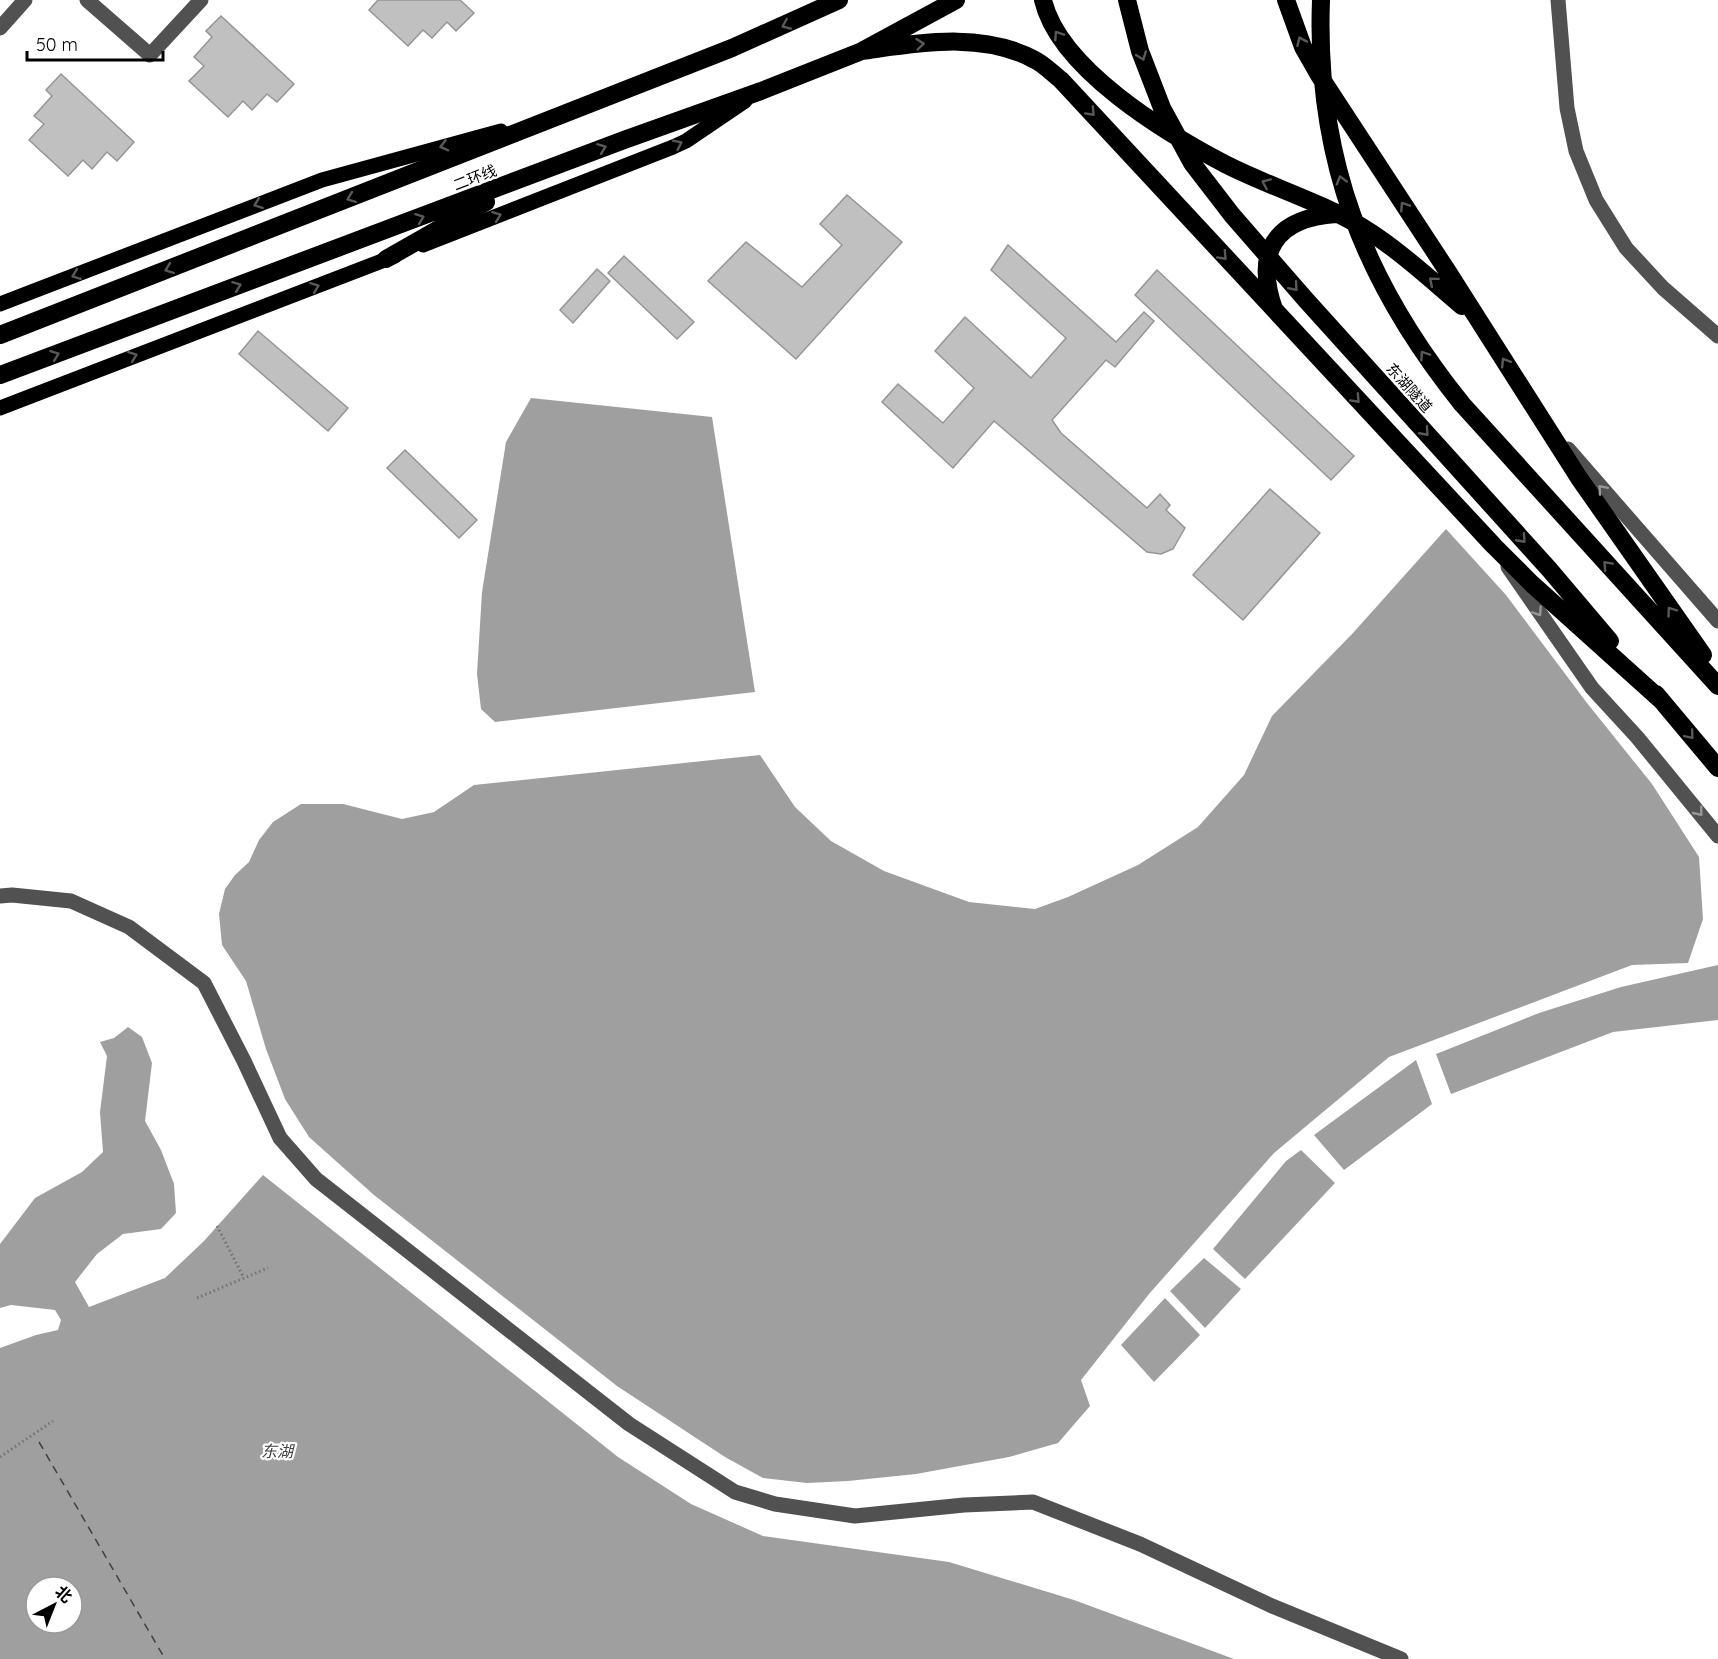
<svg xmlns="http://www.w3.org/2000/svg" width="1718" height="1659" font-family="Quicksand,'Noto Sans SC',sans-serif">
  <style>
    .water { fill: #9f9f9f; fill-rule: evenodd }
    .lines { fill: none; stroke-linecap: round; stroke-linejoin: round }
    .ferry { stroke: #404040; stroke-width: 1.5; stroke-dasharray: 8 6; stroke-linecap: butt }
    .building { fill: #c0c0c0; stroke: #959595; stroke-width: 1.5 }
    .path { stroke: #737373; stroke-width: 3; stroke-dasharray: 1.5 3; stroke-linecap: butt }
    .minor { stroke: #515151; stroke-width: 15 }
    .major { stroke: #000; stroke-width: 15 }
    .highway { stroke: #000; stroke-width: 18 }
    .oneway { stroke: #595959 }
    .oneway2 { stroke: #979797 }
    .labels { text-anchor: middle; stroke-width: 4.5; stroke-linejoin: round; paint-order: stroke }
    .street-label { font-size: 15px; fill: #000; stroke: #fff }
    .water-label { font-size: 16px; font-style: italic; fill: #404040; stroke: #fff }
  </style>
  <rect width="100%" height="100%" fill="#fff"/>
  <path class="water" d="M531,398L712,417L755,692L495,722L481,709L477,674L482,592L506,442Z
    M1446,529L1506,595L1587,703L1652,784L1699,857L1703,919L1688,963L1632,965L1389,1057L1274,1153L1149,1294L1081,1380L1090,1406L1058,1443L1009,1457L916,1474L848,1481L807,1483L763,1478L725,1457L617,1386L374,1195L309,1137L285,1099L266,1049L246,981L222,945L219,914L225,889L235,875L249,862L259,840L273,822L301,804H343L402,819L434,812L474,785L760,755L795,807L831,841L884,871L969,902L1035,909L1068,897L1138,865L1198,827L1244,775L1272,716L1353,633Z
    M1718,965V1020L1613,1032L1451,1094L1436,1054L1539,1013L1621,987Z
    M128,1027L142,1037L152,1063L145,1121L161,1150L174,1184L176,1213L161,1229L123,1234L97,1254L75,1282L89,1307L165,1278L204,1241L263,1175L618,1457L691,1504L763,1536L949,1562L1074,1600L1234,1659H0V1348L36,1335L58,1330L61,1320L55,1310L11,1305L0,1308V1244L35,1198L82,1172L103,1152L100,1112L107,1056L100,1042L114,1038ZM36,1587H72V1623H36Z
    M1416,1060L1432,1104L1344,1170L1314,1135Z
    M1301,1150L1335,1183L1245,1279L1213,1249L1286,1161Z
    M1204,1258L1241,1289L1205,1328L1170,1291Z
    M1165,1298L1200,1335L1154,1382L1121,1345Z"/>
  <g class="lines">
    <path class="ferry" d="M39,1442L165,1659"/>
  </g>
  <path class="building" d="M378,0H460L474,13L456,31L447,22L432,38L423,30L408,46L369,10Z
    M221,16L294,84L277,102L267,94L252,110L243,101L228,117L189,81L204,66L194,57L212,37L206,31Z
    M61,74L134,142L117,161L107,152L92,169L83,160L68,176L29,140L44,124L34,116L52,96L46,90Z
    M847,195L902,242L796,359L708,281L746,242L802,287L842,245L820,224Z
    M1008,245L1116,342L1144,312L1154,321L1115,367L1106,360L1052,420L1061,433L1147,508L1160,494L1170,505L1166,510L1185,528L1173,549L1161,554L1147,552L994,421L953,468L882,402L898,384L943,423L974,388L935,351L965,317L1031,378L1066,338L991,270Z
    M624,256L694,322L677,339L608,273Z
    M597,269L610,281L573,323L560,310Z
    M1157,270L1354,456L1331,480L1135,295Z
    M258,331L348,408L328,431L239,354Z
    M405,450L477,520L459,538L387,468Z
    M1270,489L1320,533L1243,620L1193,575Z"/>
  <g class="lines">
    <path class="path" d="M217,1226L244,1278
      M197,1298L268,1268
      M0,1457L53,1421"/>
    <path class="minor" d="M87,0L150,55L201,0
      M1558,0L1567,108L1576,151L1596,200L1626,248L1663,288L1718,336
      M0,28L25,0
      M1568,449L1718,621
      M1508,567L1592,688L1637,737L1718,836
      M0,896L12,895L71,901L129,927L204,983L244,1061L280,1138L316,1179L629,1424L735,1492L775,1504L855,1516L964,1505L1033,1502L1140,1544L1272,1606L1401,1659"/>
    <path class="major" d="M423,245L673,147L686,141L745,101
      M0,304L322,180L501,131
      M0,408L395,256"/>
    <path class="highway" d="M1043,0C1059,69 1166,133 1225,164C1270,187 1319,201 1362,227C1398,249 1430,279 1462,306
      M1127,0L1140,51L1162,108L1192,163L1232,215L1306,300L1549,569L1610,641
      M1286,0L1303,47L1319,75L1448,272L1579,478L1703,655
      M1321,0C1315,159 1364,282 1462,404L1718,686
      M862,51C920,43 982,31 1035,60C1045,65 1053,74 1061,80L1494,546L1532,584L1662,701
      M386,259L486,202
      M1274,309C1254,252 1275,218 1336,214
      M0,335L732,48L839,0
      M0,375L624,140L761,91L862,51L956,0
      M1656,694L1718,768"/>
  </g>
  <defs><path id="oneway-chevron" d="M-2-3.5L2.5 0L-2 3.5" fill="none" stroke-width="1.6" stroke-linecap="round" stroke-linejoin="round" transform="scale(1.5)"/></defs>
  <g class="oneway">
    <use href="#oneway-chevron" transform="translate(786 25) rotate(157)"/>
    <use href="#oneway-chevron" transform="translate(1058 35) rotate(-123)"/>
    <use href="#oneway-chevron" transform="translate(1301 41) rotate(-114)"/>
    <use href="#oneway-chevron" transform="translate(920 44) rotate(-6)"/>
    <use href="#oneway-chevron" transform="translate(1142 56) rotate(70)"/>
    <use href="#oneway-chevron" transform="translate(1091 112) rotate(47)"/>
    <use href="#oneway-chevron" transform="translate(678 144) rotate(-26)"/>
    <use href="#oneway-chevron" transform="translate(444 146) rotate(165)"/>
    <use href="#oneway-chevron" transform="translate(602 148) rotate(-21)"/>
    <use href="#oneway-chevron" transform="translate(1341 180) rotate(-106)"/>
    <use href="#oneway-chevron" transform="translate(1266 183) rotate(-156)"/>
    <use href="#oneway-chevron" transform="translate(351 198) rotate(159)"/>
    <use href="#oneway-chevron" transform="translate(258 204) rotate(159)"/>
    <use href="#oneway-chevron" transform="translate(1404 206) rotate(-123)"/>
    <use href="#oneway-chevron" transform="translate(497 216) rotate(-21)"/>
    <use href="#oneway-chevron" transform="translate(420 218) rotate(-21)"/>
    <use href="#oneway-chevron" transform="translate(1223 256) rotate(47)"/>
    <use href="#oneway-chevron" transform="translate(169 269) rotate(159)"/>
    <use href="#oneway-chevron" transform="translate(76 275) rotate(159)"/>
    <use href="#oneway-chevron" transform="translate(1433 281) rotate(-140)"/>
    <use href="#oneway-chevron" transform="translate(237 286) rotate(-21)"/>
    <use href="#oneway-chevron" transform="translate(315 287) rotate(-21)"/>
    <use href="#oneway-chevron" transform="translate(1294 287) rotate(49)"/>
    <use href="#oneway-chevron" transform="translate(55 355) rotate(-21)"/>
    <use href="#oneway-chevron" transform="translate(1424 355) rotate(-124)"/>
    <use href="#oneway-chevron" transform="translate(133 356) rotate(-21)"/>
    <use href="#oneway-chevron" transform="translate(1505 362) rotate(-122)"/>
    <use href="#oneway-chevron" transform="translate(1356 399) rotate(47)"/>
    <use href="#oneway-chevron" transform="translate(1425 432) rotate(48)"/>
    <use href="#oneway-chevron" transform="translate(1522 539) rotate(48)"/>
    <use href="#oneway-chevron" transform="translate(1607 565) rotate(-133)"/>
    <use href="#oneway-chevron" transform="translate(1671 611) rotate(-126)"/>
    <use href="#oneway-chevron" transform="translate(1690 735) rotate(50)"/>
  </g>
  <g class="oneway2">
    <use href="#oneway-chevron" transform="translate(1602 489) rotate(-131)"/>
    <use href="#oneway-chevron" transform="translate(1538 612) rotate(56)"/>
    <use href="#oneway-chevron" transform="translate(1699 812) rotate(51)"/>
  </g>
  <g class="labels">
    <g class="street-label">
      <text transform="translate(475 178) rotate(-21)" y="5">二环线</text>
      <text transform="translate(1409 388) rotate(48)" y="5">东湖隧道</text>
    </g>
    <g class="water-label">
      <text x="277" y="1457">东湖</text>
    </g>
  </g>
  <g transform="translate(54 1605) rotate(42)"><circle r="28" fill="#ffffff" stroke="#999999" stroke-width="1.5"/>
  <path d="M0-4.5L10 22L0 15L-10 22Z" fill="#000000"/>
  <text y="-9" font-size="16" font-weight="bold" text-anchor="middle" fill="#000000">北</text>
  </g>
  <path d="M27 51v9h136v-9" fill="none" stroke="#000000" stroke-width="3"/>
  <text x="36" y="51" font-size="18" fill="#000000" stroke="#ffffff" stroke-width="4.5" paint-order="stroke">50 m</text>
</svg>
